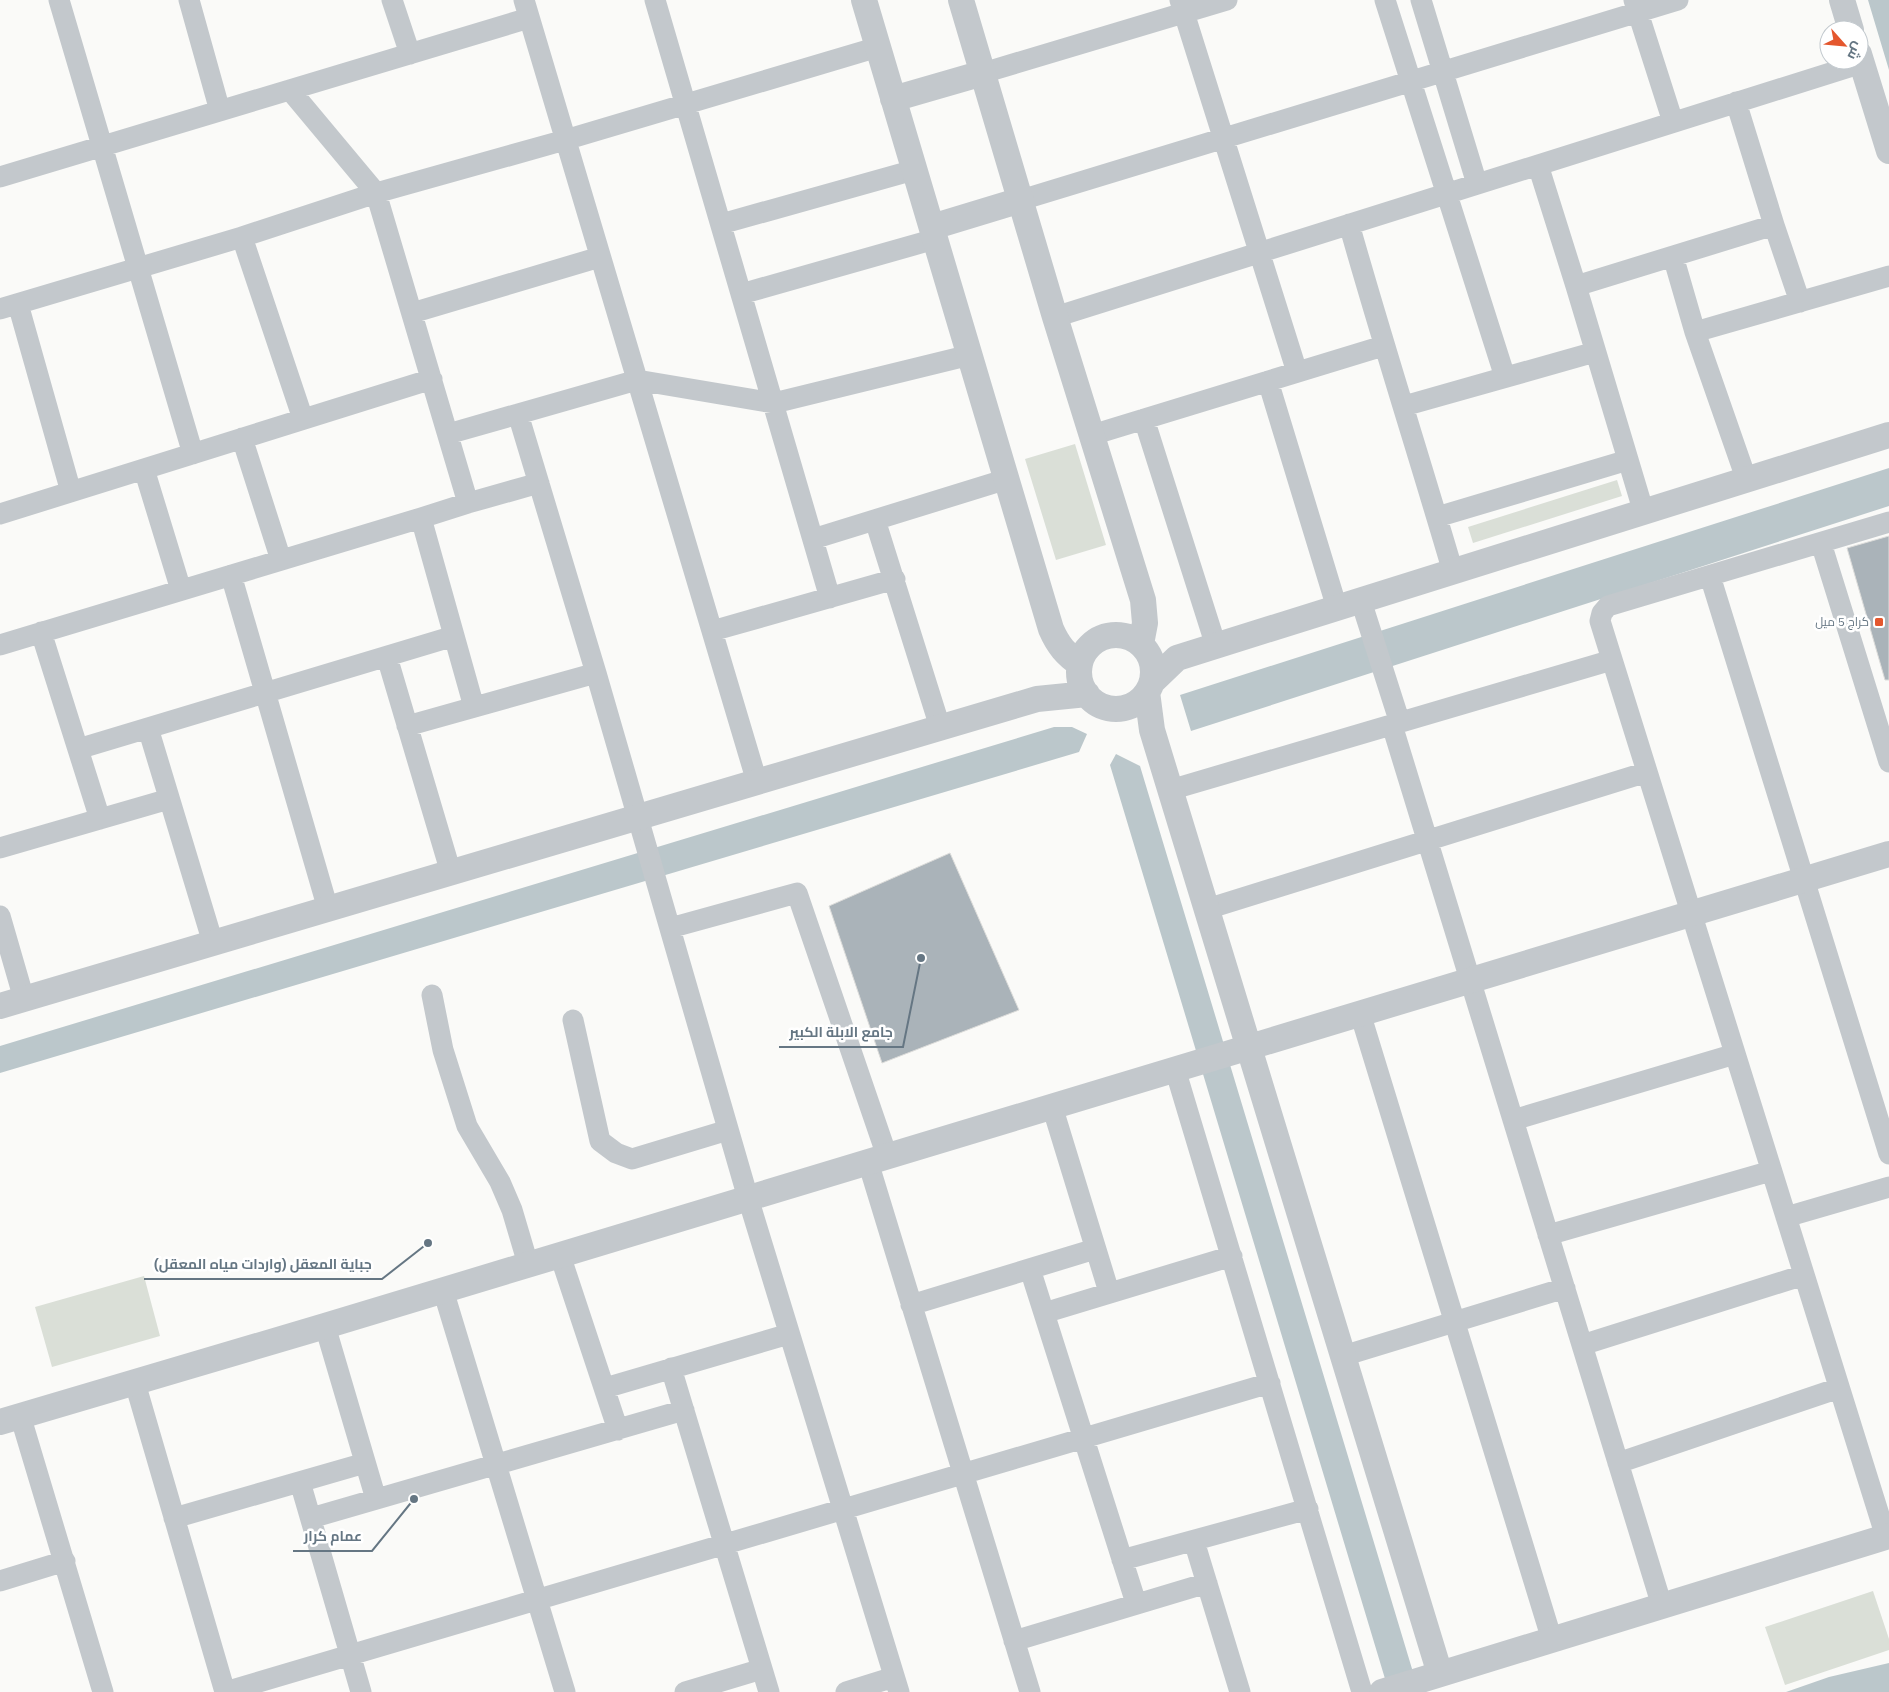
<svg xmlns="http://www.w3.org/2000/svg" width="1889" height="1692" font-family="'IBM Plex Sans',Cairo,sans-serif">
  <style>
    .green { fill: #dadfd7 }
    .water { fill: #bbc7cb }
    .building { fill: #aab3b9; stroke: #dcdcda }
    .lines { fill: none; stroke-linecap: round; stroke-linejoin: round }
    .minor { stroke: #c3c8cc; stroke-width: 21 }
    .tertiary { stroke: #c3c8cc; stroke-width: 26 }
    .poi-dot { fill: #e4572e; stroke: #fff; stroke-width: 2 }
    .labels { text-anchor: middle; stroke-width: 5; stroke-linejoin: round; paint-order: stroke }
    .poi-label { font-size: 12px; fill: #657683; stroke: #fff; text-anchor: end }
    .leader { fill: none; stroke: #657683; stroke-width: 2 }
    .callout-dot { fill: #657683; stroke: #fff; stroke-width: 2 }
    .callout-label { font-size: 14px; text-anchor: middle; font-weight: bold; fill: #657683; stroke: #fff; stroke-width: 5; stroke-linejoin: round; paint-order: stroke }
  </style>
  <rect width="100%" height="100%" fill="#fafaf8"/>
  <path class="green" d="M1075,444L1106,545L1056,560L1025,459Z
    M1617,480L1622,496L1473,543L1468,527Z
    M144,1276L160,1336L52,1367L35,1307Z
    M1873,1591L1889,1639V1650L1785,1685L1765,1627Z"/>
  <path class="water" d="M1868,0H1889V70Z
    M1889,468V506L1191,731L1180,695Z
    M1054,727H1072L1087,734L1079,752L0,1073V1046Z
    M1116,754L1140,766L1419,1692H1389L1110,765Z
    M1889,1663V1692H1786L1829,1677Z"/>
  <path class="building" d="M1889,536V680H1885L1847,548Z
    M950,853L1019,1010L882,1063L829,906Z"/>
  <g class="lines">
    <path class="minor" d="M59,0L193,454
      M189,0L220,111
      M392,0L410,54
      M524,0L757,782
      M655,0L830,598
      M1180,0L1297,372
      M1385,0L1505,377
      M1421,0L1477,184
      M1634,0L1673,122
      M983,73L1227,0
      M290,90L376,193L468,503
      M1736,102L1774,225L1800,302
      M1538,165L1576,286L1644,513
      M0,177L529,18
      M1021,200L1678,0
      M721,224L914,170
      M1349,224C1382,341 1419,456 1453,572
      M242,237L303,419
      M1673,256L1695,332L1747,481
      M1576,286L1774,225
      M741,294L935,239
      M18,304L71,492
      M0,309L242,237L376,193L565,140L878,47
      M412,313L600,257
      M1055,317L1862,63
      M1695,332L1889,276
      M1268,381L1337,608
      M1404,406L1595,352
      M518,414L596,673L748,1198L899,1692
      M1144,419L1216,646
      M448,434L637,380L774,403L970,355
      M1092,435L1383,346
      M242,438L281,560
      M144,469L181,590
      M0,514L432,379
      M1437,517L1628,460
      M421,518L474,707
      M875,520L940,727
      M813,539L1007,479
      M1821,543L1889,762
      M231,575L328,909
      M1710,576L1889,1154
      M1361,601L1400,723
      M712,631L895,579
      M41,632L100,819
      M0,645L421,518L468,503L539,483
      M387,657L451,873
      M1392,725L1662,1606
      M407,726L596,673
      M148,728L213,943
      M78,749L454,636
      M1170,790L1612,660
      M0,848L169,799
      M1207,909L1647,772
      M0,916L24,999
      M670,928L797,893L887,1156
      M432,995L443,1050L467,1126L500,1182L512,1210L528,1264
      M1360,1013L1552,1640
      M573,1020L600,1141L616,1153L632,1159L728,1130
      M1175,1069L1362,1692
      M1052,1106L1109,1292
      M1513,1120L1735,1054
      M868,1162L1030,1692
      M1786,1217L1889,1187
      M1548,1235L1771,1171
      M560,1255L618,1430
      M1030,1269L1136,1603
      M443,1290L565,1692
      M911,1305L1095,1249
      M1044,1313L1232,1256
      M325,1326L376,1499
      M1582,1345L1804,1275
      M1343,1356L1565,1288
      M671,1368L769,1692
      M135,1383L225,1692
      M605,1388L789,1334
      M20,1415L103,1692
      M1618,1463L1839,1388
      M300,1482L361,1692
      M174,1518L365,1463
      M311,1518L684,1410
      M1886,1537L1600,621L1602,613L1608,606L1889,522
      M1194,1541L1240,1692
      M1122,1560L1308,1509
      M0,1581L65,1561
      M1014,1641L1207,1583
      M225,1692L1270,1383
      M685,1692L762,1669
      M846,1692L894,1677"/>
    <path class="tertiary" d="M864,0L1051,629C1058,645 1066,655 1080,664
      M961,0L1055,317L1143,600L1145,623L1141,644
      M1842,0L1851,30
      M1859,54L1889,151
      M893,99L983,73
      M932,227L1021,200
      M1079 672a37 37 0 1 1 74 0a37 37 0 1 1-74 0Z
      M1152,682L1177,658L1889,435
      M1147,692L1152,730L1440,1674
      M0,1006L1037,699L1087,694
      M0,1422L325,1326L1889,854
      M1382,1692L1889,1536"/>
  </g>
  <rect class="poi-dot" x="1874" y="617" width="10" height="10" rx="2.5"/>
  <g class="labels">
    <g class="poi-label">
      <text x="1869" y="626">كراج 5 ميل</text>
    </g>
  </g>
  <path class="leader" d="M921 958L903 1047H779M428 1243L382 1279H144M414 1499L372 1551H293"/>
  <g class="callout-dot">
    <circle cx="921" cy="958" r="5"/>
    <circle cx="428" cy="1243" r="5"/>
    <circle cx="414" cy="1499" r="5"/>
  </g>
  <g class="callout-label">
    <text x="841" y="1037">جامع الابلة الكبير</text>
    <text x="263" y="1269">جباية المعقل (واردات مياه المعقل)</text>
    <text x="333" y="1541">عمام كرار</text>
  </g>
  <g transform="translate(1844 45) rotate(117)"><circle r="24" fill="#ffffff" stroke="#c1c8cd"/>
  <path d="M0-4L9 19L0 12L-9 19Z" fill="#e4572e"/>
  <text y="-8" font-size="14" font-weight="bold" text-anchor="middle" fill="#657683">ش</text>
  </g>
</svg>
